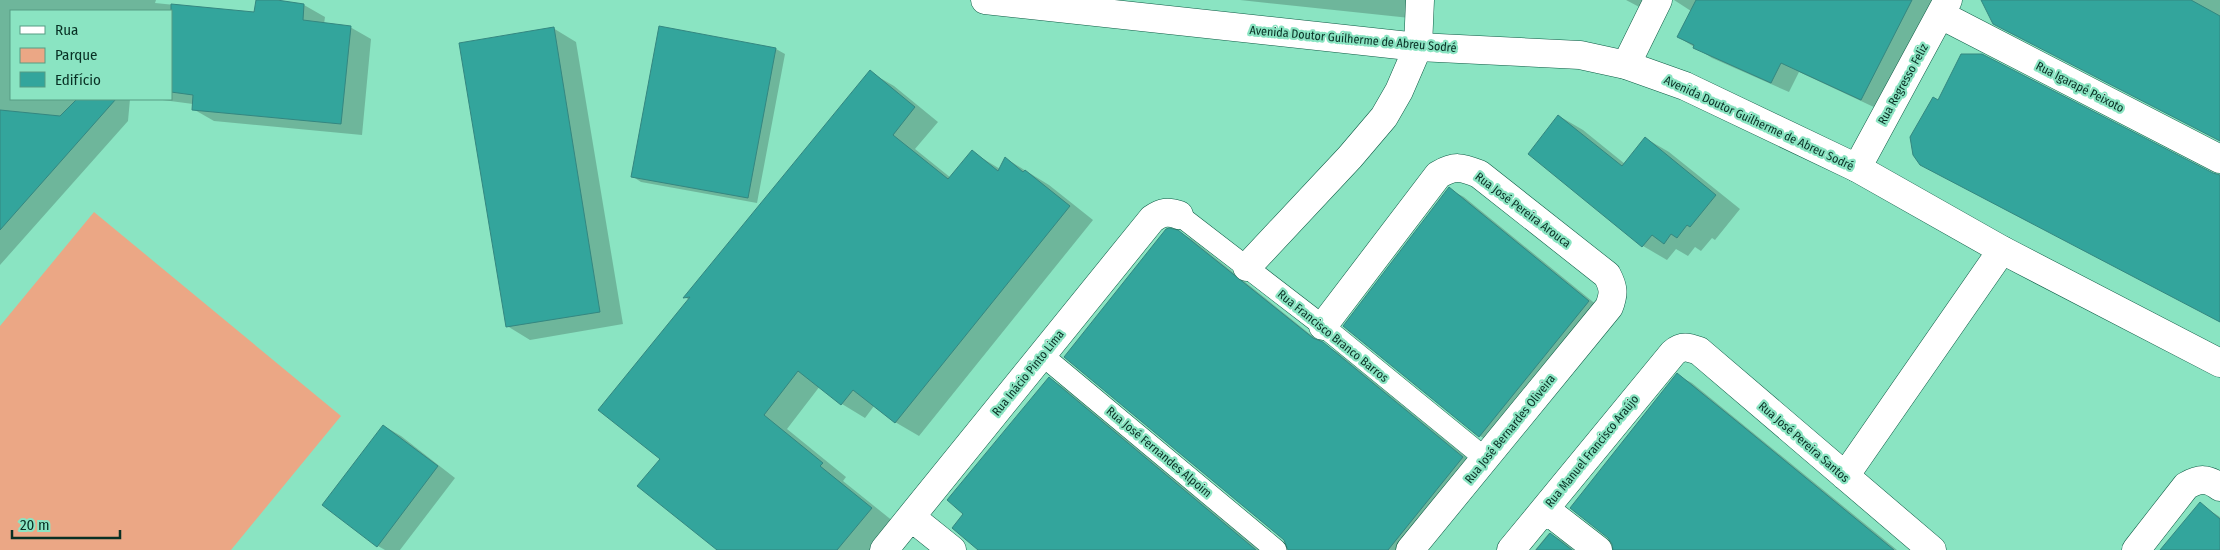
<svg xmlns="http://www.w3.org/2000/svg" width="2220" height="550" font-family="'Fira Sans Condensed',sans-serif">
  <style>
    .green { fill: #eba785 }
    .shadow { fill: #0003 }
    .building { fill: #33a59c; stroke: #348780 }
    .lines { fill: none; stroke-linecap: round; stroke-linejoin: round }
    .service-casing { stroke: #0d5b44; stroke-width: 22 }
    .minor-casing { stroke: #0d5b44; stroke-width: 29 }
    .tertiary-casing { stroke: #0d5b44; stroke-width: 29 }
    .service { stroke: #fff; stroke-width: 21 }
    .minor { stroke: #fff; stroke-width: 28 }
    .tertiary { stroke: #fff; stroke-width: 28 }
    .labels { text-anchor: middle; stroke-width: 4.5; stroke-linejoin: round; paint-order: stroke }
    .street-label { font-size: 12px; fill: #083024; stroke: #8ae4c2 }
  </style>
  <rect width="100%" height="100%" fill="#8ae4c2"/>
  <path class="green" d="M94,212L341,416L231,550H0V326Z"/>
  <path class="shadow" d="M0,0H156L155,3L255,13L257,0L304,5L325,17L324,24L350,27L371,39L362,135L214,121L193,109V104L155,99H171V11H11V99H130L128,121L0,265Z
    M1240,0H1412L1410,18Z
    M1626,0H1650L1645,10Z
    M1674,0H1935L1878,109L1799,72L1789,92L1712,58L1678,37L1691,11Z
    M1984,0H2220V141Z
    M553,28L576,42L623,324L530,340L507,326Z
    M660,28L776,49L785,54L757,203L641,182L632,176Z
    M870,72L894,86L938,122L915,149L951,178L972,152L1000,169L1005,158L1049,185L1093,220L919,436L895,422L874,406L865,418L842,404L820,386L787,429L846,477L843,481L894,522L872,550H719L661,458L689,300L685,297Z
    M1559,116L1583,130L1625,164L1645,138L1669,152L1740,209L1715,240L1712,238L1701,251L1695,247L1688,256L1676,249L1667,260L1643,246L1530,154Z
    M1449,189L1464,197L1603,310L1495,445L1480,436L1344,326Z
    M1178,231L1193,240L1321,343L1337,352L1477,466L1408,550H1289Z
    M1677,375L1692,383L1897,550H1615Z
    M1049,378L1063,387L1259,550H980L965,514Z
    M384,426L401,436L455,478L400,550H385L378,546Z
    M2200,504L2220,517V550H2163Z
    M1549,533L1563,541L1574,550H1535Z"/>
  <path class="building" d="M256,0H277L304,4L303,20L351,26L341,124L192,110L193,95L171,92V4L254,12Z
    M1696,0H1912L1861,100L1781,63L1771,83L1693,48L1694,45L1677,37Z
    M1981,0H2191L2220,16V141L1993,24Z
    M659,26L776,48L748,198L631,177Z
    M554,27L600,312L506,327L459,43Z
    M1961,54H1982L2213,173L2220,175V322L1920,165L1913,155L1910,137L1933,97L1938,100Z
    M870,70L915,107L893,135L948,179L972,150L998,171L1005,157L1023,172L1025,170L1070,206L895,423L853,390L841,405L798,371L764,415L823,463L820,466L872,508L837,550H717L637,486L660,459L598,410L690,297L683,298Z
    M77,99H116L0,230V110L60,116Z
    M1558,115L1622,166L1645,137L1716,195L1690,227L1687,225L1677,238L1671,234L1664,244L1652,235L1642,247L1528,154Z
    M1449,187L1589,301L1479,437L1343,326Z
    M1169,228L1178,230L1313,338L1323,342L1463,457L1388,550H1288L1284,540L1064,357L1166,229Z
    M1677,373L1740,424L1894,550H1613L1612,544L1608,538L1570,508Z
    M1049,377L1256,550H978L952,528L963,514L947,500Z
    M383,425L438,466L377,547L322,505Z
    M2200,502L2220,519V550H2160Z
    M1550,533L1572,550H1536Z"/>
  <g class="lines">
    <defs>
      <path id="service" d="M1179,215L1323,326L1486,459
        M1042,355L1276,550"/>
      <path id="minor" d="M1941,15L2220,159
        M1626,65L1658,0
        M1857,168L1948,0
        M1247,267L1350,157L1384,117L1399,91L1418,47L1420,0
        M1323,326L1438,175C1455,165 1461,167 1479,174L1607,275C1614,288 1614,294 1609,307L1410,550
        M1845,476L2002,250
        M1545,509L1598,550
        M911,517L952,550
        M884,550L1152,219C1162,212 1168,211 1179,215
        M1511,550L1673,353C1682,345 1688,347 1699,351L1932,550
        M2136,550L2186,486C2200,478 2207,478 2220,487"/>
      <path id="tertiary" d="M985,0L1418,47L1580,55L1626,65L1685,86L1857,168L2002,250L2220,363"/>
    </defs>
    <use href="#service" class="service-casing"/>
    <use href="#minor" class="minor-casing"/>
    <use href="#tertiary" class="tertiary-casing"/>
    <use href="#service" class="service"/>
    <use href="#minor" class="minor"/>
    <use href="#tertiary" class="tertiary"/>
  </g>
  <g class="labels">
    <g class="street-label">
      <text transform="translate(1353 39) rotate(5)" y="4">Avenida Doutor Guilherme de Abreu Sodré</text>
      <text transform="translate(1903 84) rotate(-61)" y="4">Rua Regresso Feliz</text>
      <text transform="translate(2080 87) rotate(27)" y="4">Rua Igarapé Peixoto</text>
      <text transform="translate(1759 123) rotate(25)" y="4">Avenida Doutor Guilherme de Abreu Sodré</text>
      <text transform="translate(1523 210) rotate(37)" y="4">Rua José Pereira Arouca</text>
      <text transform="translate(1333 336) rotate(39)" y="4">Rua Francisco Branco Barros</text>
      <text transform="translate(1028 373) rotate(-51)" y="4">Rua Inácio Pinto Lima</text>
      <text transform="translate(1510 429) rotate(-51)" y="4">Rua José Bernardes Oliveira</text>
      <text transform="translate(1804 442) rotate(41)" y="4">Rua José Pereira Santos</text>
      <text transform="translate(1592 451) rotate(-51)" y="4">Rua Manuel Francisco Araújo</text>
      <text transform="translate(1159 452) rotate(40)" y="4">Rua José Fernandes Alpoim</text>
    </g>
  </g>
  <rect x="10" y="10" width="162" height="90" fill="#8ae4c2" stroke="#569c83"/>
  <rect x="20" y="26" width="25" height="8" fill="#ffffff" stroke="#569c83"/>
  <text x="55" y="35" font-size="15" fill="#083024">Rua</text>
  <rect x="20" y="48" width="25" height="15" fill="#eba785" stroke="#569c83"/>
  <text x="55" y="60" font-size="15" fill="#083024">Parque</text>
  <rect x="20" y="72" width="25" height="15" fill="#33a59c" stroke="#569c83"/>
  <text x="55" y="85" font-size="15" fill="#083024">Edifício</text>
  <path d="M12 530v8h108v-8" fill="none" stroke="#083024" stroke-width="2.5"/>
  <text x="20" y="530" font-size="15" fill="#083024" stroke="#8ae4c2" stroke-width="4" paint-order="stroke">20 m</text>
</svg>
